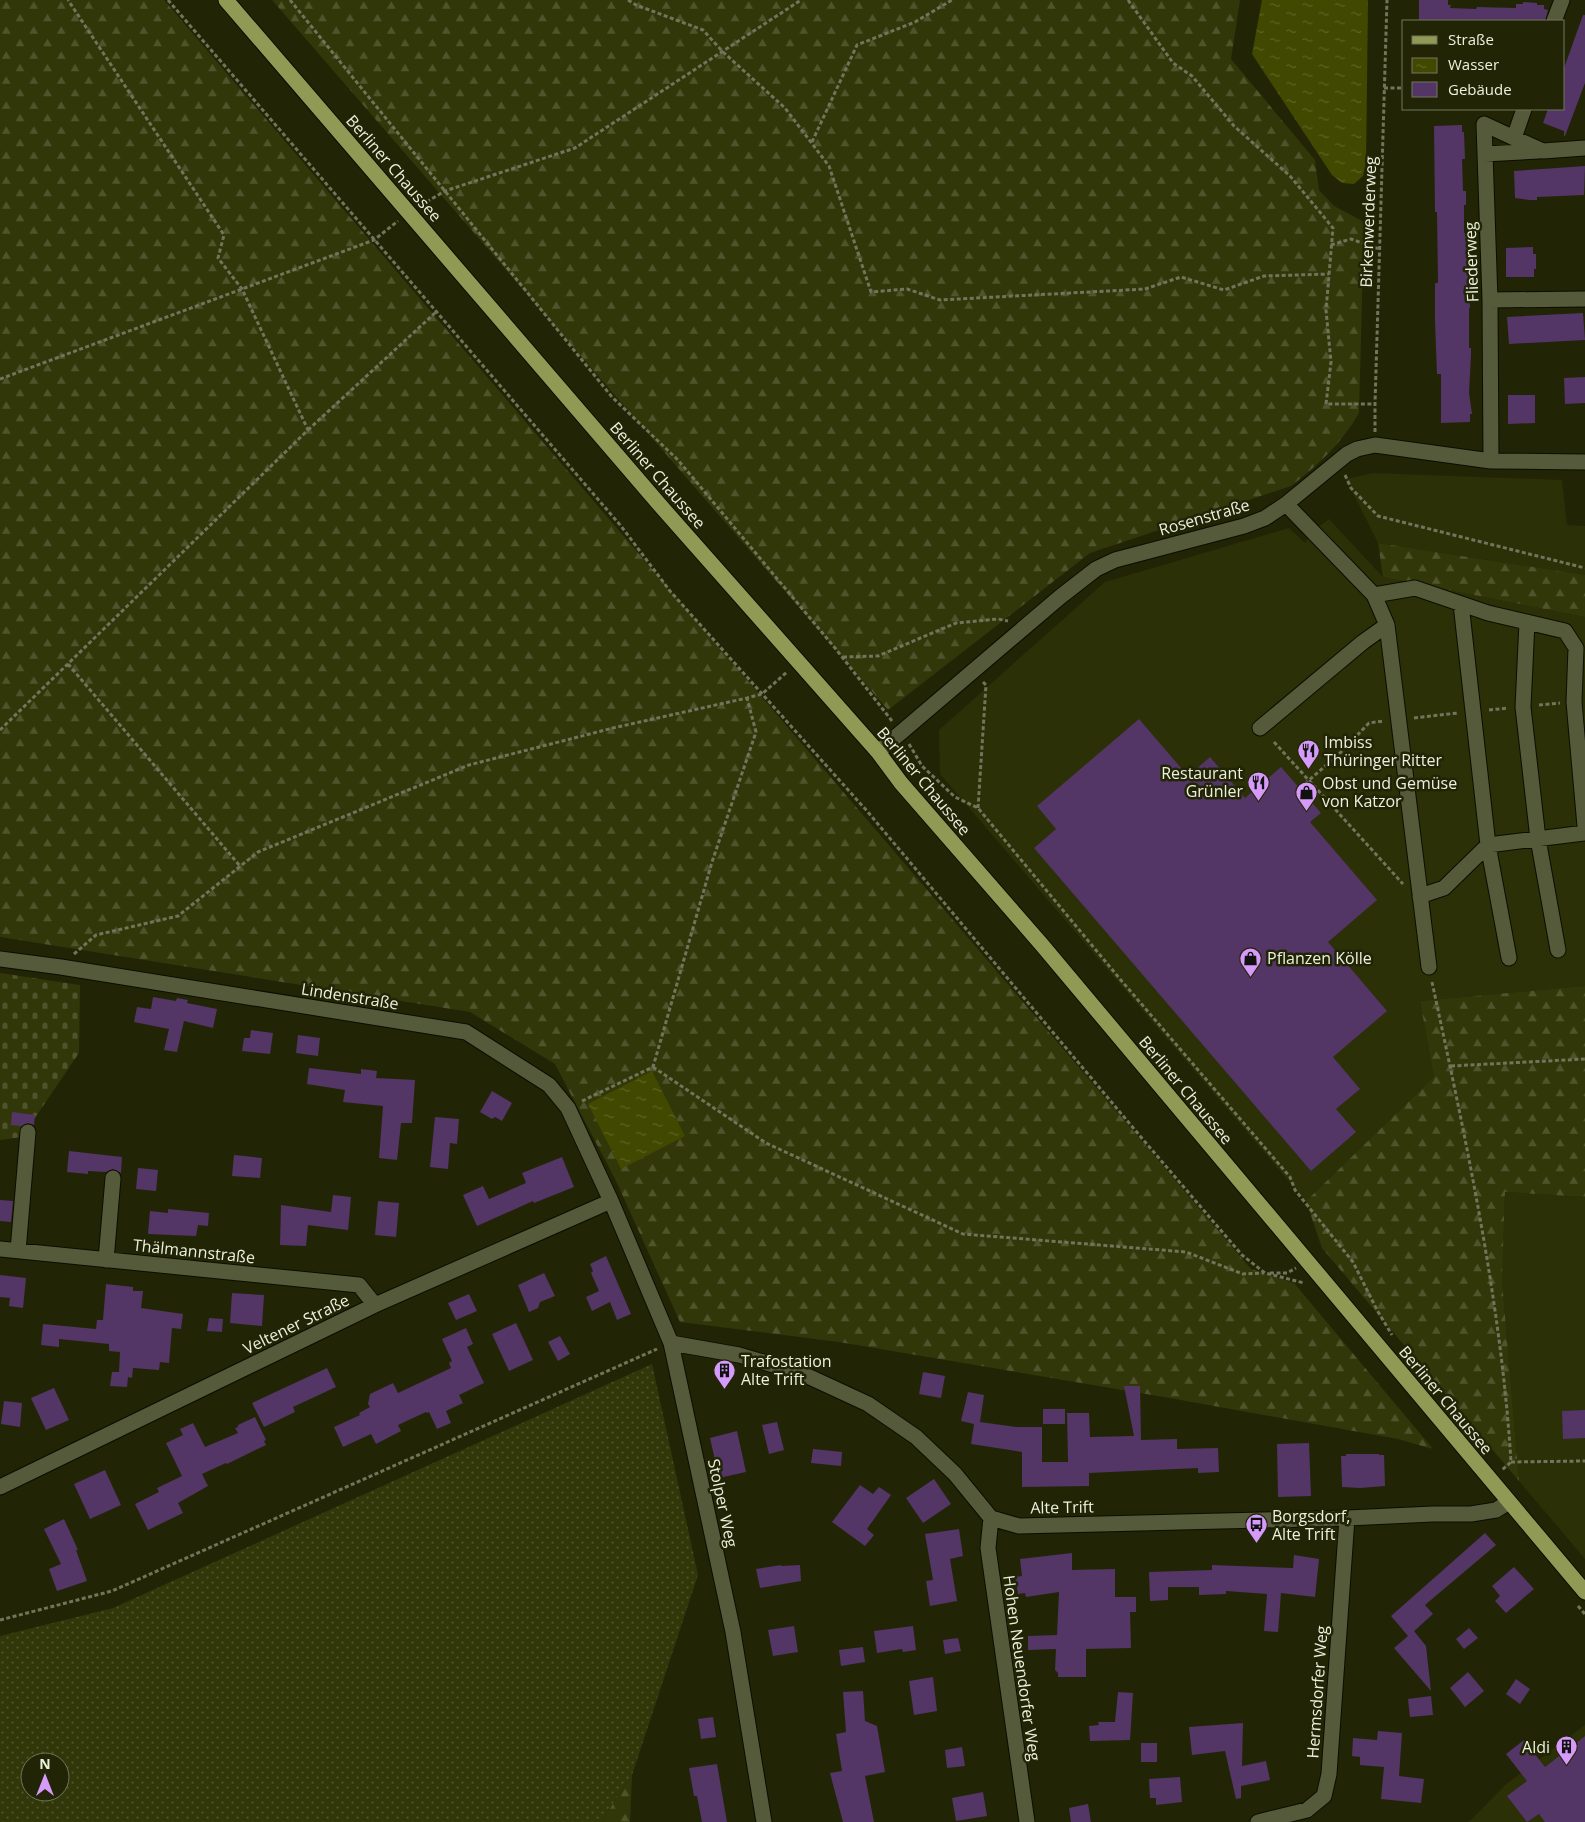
<svg xmlns="http://www.w3.org/2000/svg" width="1585" height="1822" font-family="'Open Sans',sans-serif">
  <style>
    .built { fill: #2b3007 }
    .grass { fill: url(#grass-dots); fill-rule: evenodd }
    .forest { fill: url(#forest-firs) }
    .cemetery { fill: url(#cemetery-stones) }
    .water { fill: url(#water-ripples) }
    .building { fill: #533566 }
    .lines { fill: none; stroke-linecap: round; stroke-linejoin: round }
    .minor-casing { stroke: #0b0e00; stroke-width: 17 }
    .major-casing { stroke: #0b0e00; stroke-width: 17 }
    .path { stroke: #71755b; stroke-width: 3; stroke-dasharray: 4 2.5; stroke-linecap: butt }
    .minor { stroke: #555a3a; stroke-width: 15 }
    .major { stroke: #909a55; stroke-width: 15 }
    .labels { text-anchor: middle; stroke-width: 5; stroke-linejoin: round; paint-order: stroke }
    .street-label { font-size: 16px; fill: #ecf0dd; stroke: #212506 }
    .poi-label { font-size: 16px; fill: #ecf0dd; stroke: #212506; text-anchor: start }
  </style>
  <defs>
    <pattern id="grass-dots" width="8" height="8" patternUnits="userSpaceOnUse" patternTransform="scale(1.25)"><rect width="8" height="8" fill="#313708"/><path d="M2 2h.1M6 6h.1" fill="none" stroke="#4f542c" stroke-width="1.8" stroke-linecap="round"/></pattern>
    <pattern id="forest-firs" width="22" height="20" patternUnits="userSpaceOnUse" patternTransform="scale(1.25)"><rect width="22" height="20" fill="#313708"/><path d="M5 1l3.5 6h-7zM16 11l3.5 6h-7z" fill="#4f542c"/></pattern>
    <pattern id="cemetery-stones" width="16" height="16" patternUnits="userSpaceOnUse" patternTransform="scale(1.25)"><rect width="16" height="16" fill="#313708"/><path d="M2 7V4a2 2 0 0 1 4 0v3zM10 15v-3a2 2 0 0 1 4 0v3z" fill="#4f542c"/></pattern>
    <pattern id="water-ripples" width="26" height="14" patternUnits="userSpaceOnUse" patternTransform="scale(1.25)"><rect width="26" height="14" fill="#414800"/><path d="M2 4q2-2 4 0t4 0M15 11q2-2 4 0t4 0" fill="none" stroke="#5d6325"/></pattern>
  </defs>
  <rect width="100%" height="100%" fill="#212506"/>
  <path class="built" d="M1372,473L1562,480L1567,525L1585,526V575L1378,543L1346,479Z
    M1329,519L1383,577L1585,617V986L1420,1001L1434,1077L1306,1201L940,774L939,730L1105,582L1289,528L1305,543L1313,531Z
    M1505,1192L1585,1197V1559L1519,1481L1502,1280Z
    M1585,1725V1822H1469L1505,1785Z"/>
  <path class="grass" d="M652,1364L698,1575L632,1775L601,1822H0V1636L113,1608ZM30,1762H60V1792H30Z"/>
  <path class="forest" d="M0,0H164C526,423 890,845 1251,1269L1294,1283L1433,1449L1398,1439L1164,1397L839,1342L680,1322L616,1181L555,1064L470,1012L0,937Z
    M272,0H1240L1231,59L1315,160L1319,190L1334,206L1364,222L1359,413C1342,443 1318,465 1291,486L1090,553L888,710Z
    M1378,543L1585,575V617L1383,577Z
    M1585,986V1197L1505,1192L1502,1280L1519,1481L1322,1248L1306,1201L1434,1077L1420,1001Z
    M632,1775L630,1822H601Z"/>
  <path class="cemetery" d="M0,973L80,985L79,1053L22,1137L0,1140Z"/>
  <path class="water" d="M1262,0H1368L1366,161L1363,176L1354,184L1342,183L1332,175L1252,54Z
    M652,1071L685,1136L621,1169L588,1104Z"/>
  <path class="building" d="M1419,0H1448V5H1451L1450,8L1476,9L1477,7L1516,8V4H1523V2L1537,3V5H1544V9L1548,10L1545,21H1419Z
    M1583,15H1585V83L1565,136H1564V131L1543,123L1548,109H1564V68Z
    M1462,125V132H1464L1465,159H1462L1463,191H1466V205H1464V233H1467L1468,241H1469L1468,275L1470,308H1469V348H1471V355L1469,393L1472,414H1470V422L1441,423V374H1437L1435,321V283H1438L1437,212H1435L1434,126Z
    M1585,166L1584,195L1537,197V200H1530L1515,198L1514,171Z
    M1533,247V254H1536V269H1534V277H1506V248Z
    M1583,313L1585,340L1509,344L1507,317Z
    M1585,377V403L1565,404L1564,378Z
    M1508,395H1535V423L1508,424Z
    M1139,719L1188,776L1210,757L1245,798L1281,767L1321,813L1310,822L1377,900L1328,942L1387,1011L1333,1057L1360,1089L1336,1109L1356,1132L1311,1171L1034,848L1056,829L1037,806Z
    M153,997L176,1001L177,998L188,1000L187,1003L217,1009L213,1028L184,1021L177,1052L164,1050L169,1029L134,1022L137,1007L151,1009Z
    M251,1030L273,1033L270,1054L242,1051L244,1038H250Z
    M298,1035L320,1038L318,1056L296,1053Z
    M309,1068L361,1074V1069L377,1071L376,1078L415,1080L412,1123H401L397,1160L379,1158L383,1106L343,1102L345,1090L307,1084Z
    M492,1091L512,1103L502,1121L495,1117L492,1119L480,1112Z
    M12,1112L35,1115L34,1125L28,1123L21,1126L11,1125Z
    M435,1117L459,1119L457,1144L450,1143L448,1169L430,1167Z
    M69,1151L122,1157L121,1173L113,1169L106,1172L88,1171V1174L67,1172Z
    M234,1155L262,1158L260,1178L232,1176Z
    M562,1157L574,1187L534,1203L533,1201L477,1226L463,1195L483,1186L489,1199L526,1183L522,1173Z
    M138,1168L158,1170L156,1191L136,1189Z
    M333,1195L351,1197L348,1230L308,1225L306,1246L280,1245L281,1205L331,1212Z
    M0,1200L13,1201L11,1222L0,1221Z
    M378,1201L399,1203L396,1237L375,1235Z
    M168,1209L209,1213L208,1226L198,1225L196,1236L148,1234L150,1211L168,1213Z
    M606,1256L631,1314L617,1320L610,1302L592,1311L586,1297L599,1291L591,1273L593,1271L590,1264Z
    M544,1273L555,1296L540,1302L538,1308L529,1312L518,1285Z
    M0,1275L26,1278L23,1308L9,1306L10,1298L0,1297Z
    M106,1284L133,1287V1291H143L141,1308L183,1314L181,1329L172,1328L169,1363L160,1362L159,1370L133,1368L132,1378L128,1377L127,1387L110,1386L112,1372H119L120,1352L109,1351V1344L59,1339V1347L41,1345L43,1324L96,1329L97,1320H103Z
    M232,1293L264,1295L262,1326L230,1323Z
    M469,1294L477,1311L456,1320L448,1303Z
    M209,1318L223,1319L222,1332L207,1331Z
    M516,1323L533,1360L509,1371L492,1334Z
    M466,1328L473,1344L467,1347L484,1383L459,1395L463,1403L446,1411L451,1423L437,1429L429,1412L427,1413L426,1412L398,1425L401,1431L376,1444L371,1434L343,1447L334,1427L360,1415L359,1413L370,1407L368,1404L370,1394L393,1383L398,1393L451,1368L449,1363L452,1361L442,1339Z
    M560,1336L570,1354L558,1361L548,1342Z
    M327,1368L336,1387L293,1407L295,1412L264,1427L252,1403Z
    M923,1372L945,1376L941,1398L919,1394Z
    M1124,1386H1140L1141,1440L1177,1439V1449L1218,1448L1219,1472L1198,1473V1468L1089,1473V1486L1022,1487V1452L971,1444L974,1424L961,1421L968,1392L984,1395L980,1422L1016,1427H1042V1462H1068L1067,1413H1089L1090,1437L1134,1436Z
    M54,1388L69,1420L46,1430L31,1398Z
    M4,1401L22,1403L20,1427L1,1424Z
    M1043,1409H1065V1424H1043Z
    M1585,1410V1438L1563,1439L1562,1411Z
    M255,1417L266,1440L264,1441L266,1445L227,1464L226,1463L202,1474L208,1486L178,1503L183,1513L148,1530L135,1504L159,1492L157,1488L182,1476L166,1443L183,1435L180,1429L193,1423L205,1447L238,1433L235,1428L238,1427V1425Z
    M777,1422L784,1450L769,1454L762,1425Z
    M737,1431L746,1472L719,1478L710,1438Z
    M1309,1443L1311,1496L1278,1497L1277,1444Z
    M813,1449L842,1452L841,1466L811,1463Z
    M1346,1454H1379V1455H1384L1385,1486L1360,1488L1342,1487L1341,1456H1346Z
    M105,1470L121,1505L90,1519L74,1484Z
    M934,1479L951,1504L923,1523L906,1498Z
    M860,1485L873,1494L879,1487L891,1495L867,1529L874,1535L865,1546L832,1522Z
    M64,1519L78,1550H76L87,1581L57,1591L49,1569L61,1564L44,1529Z
    M959,1529L963,1556L950,1559L957,1601L930,1606L926,1581L933,1580L925,1534Z
    M1485,1533L1496,1545L1425,1605L1433,1614L1412,1633L1414,1631L1426,1646L1431,1691L1394,1648L1408,1636L1391,1616Z
    M1072,1553V1570L1115,1569V1597H1136V1612H1130L1131,1648L1086,1649V1677H1058V1673L1055,1670L1056,1649L1028,1650V1636L1057,1635L1059,1592L1026,1597L1025,1593L1018,1594L1015,1577L1022,1576L1020,1559Z
    M1294,1555L1319,1559L1315,1597L1281,1593L1278,1632L1264,1631L1267,1594L1226,1591V1594L1199,1595V1587H1168V1600L1150,1601L1149,1572L1212,1570V1565L1293,1568Z
    M781,1565V1566L800,1565L801,1581L760,1588L756,1569Z
    M1514,1567L1534,1589L1506,1613L1495,1601L1500,1596L1492,1586Z
    M794,1626L798,1652L773,1656L768,1630Z
    M913,1626L916,1650L903,1652L902,1649L877,1653L874,1631Z
    M1469,1628L1478,1638L1464,1649L1456,1639Z
    M958,1638L961,1651L945,1654L943,1640Z
    M863,1647L865,1662L841,1666L839,1650Z
    M1468,1672L1484,1691L1465,1707L1450,1688Z
    M933,1677L937,1711L914,1715L909,1681Z
    M1516,1679L1530,1689L1520,1704L1506,1694Z
    M863,1691L865,1721L877,1726L885,1772L865,1776L874,1822H843L830,1773L842,1771L836,1734L846,1732L843,1692Z
    M1118,1692L1133,1693L1130,1740L1090,1741L1089,1726L1099,1725L1098,1722H1115Z
    M1431,1696L1433,1715L1410,1717L1408,1699Z
    M713,1717L716,1737L701,1739L698,1719Z
    M1243,1723L1242,1766L1266,1761L1270,1780L1241,1786V1798L1236,1799L1225,1751L1192,1755L1189,1727Z
    M1378,1731L1402,1733L1399,1776L1424,1779L1421,1803L1381,1799L1384,1767L1360,1765V1757L1352,1756L1353,1738L1377,1740Z
    M1585,1736V1822H1545L1539,1814L1527,1822L1507,1796L1527,1781L1506,1754L1524,1740L1545,1767Z
    M1141,1743H1157V1762H1141Z
    M962,1747L965,1766L947,1768L945,1750Z
    M717,1764L727,1822H702L697,1796H694L689,1768Z
    M1180,1777L1182,1802L1156,1805V1798H1150L1149,1779Z
    M983,1792L987,1816L956,1821L952,1798Z
    M1088,1804L1091,1822H1071L1069,1808Z"/>
  <g class="lines">
    <defs>
      <path id="minor" d="M1554,21L1562,0
        M1514,138L1543,151L1585,148
        M1485,154L1539,151
        M1490,300L1585,299
        M1491,461L1490,300L1484,124L1514,138L1524,109
        M1286,504L1374,595L1387,625L1429,967
        M1374,595L1415,588L1488,613L1565,631L1576,648L1574,702L1585,826
        M1461,604L1488,845L1509,958
        M1527,622L1523,707L1538,839L1558,950
        M1260,728L1363,642L1387,625
        M878,752L1060,597L1096,569L1115,560L1244,526L1265,518L1286,504L1347,454L1357,449L1375,445L1491,461L1585,462
        M1420,896L1444,888L1488,845L1585,833
        M0,959L61,967L466,1032L549,1085L568,1108L611,1201L671,1343L733,1632L764,1822
        M0,1249L359,1285L375,1305
        M18,1251L28,1132
        M106,1260L113,1178
        M671,1343L739,1355L801,1373L868,1404L916,1437L955,1474L991,1518L1019,1526L1347,1518L1433,1514H1471L1496,1510L1509,1502
        M0,1487L375,1305L611,1201
        M991,1518L988,1548L1027,1822
        M1258,1822L1307,1810L1324,1796L1329,1774L1347,1518"/>
      <path id="major" d="M226,0L659,504L878,752L901,783L1042,945L1585,1592"/>
    </defs>
    <use href="#minor" class="minor-casing"/>
    <use href="#major" class="major-casing"/>
    <path class="path" d="M168,0L621,526L670,591L867,811L1140,1136L1242,1255L1265,1273L1304,1283
      M290,0L612,397L678,460L835,648L892,721
      M628,0L636,5L703,30L723,52L785,108L829,166L871,292L907,289L940,300L1145,289L1181,277L1224,290L1264,276L1329,274
      M1128,0L1173,63L1192,76L1234,126L1290,176L1333,228L1326,310L1331,362L1326,404H1375
      M1384,88H1402
      M812,142L857,45L915,22L952,0
      M421,205L445,191L575,148L801,0
      M1331,245L1351,239L1379,249
      M0,379L374,240L398,221
      M308,430L436,312
      M1375,432V404L1387,0
      M1345,475L1351,488L1378,516L1585,568
      M843,657L878,656L956,623L998,619L1008,621
      M68,664L240,866
      M1539,705L1560,703
      M1489,710L1508,708
      M1414,718L1458,713
      M0,730L308,430L242,289L218,258L224,235L68,0
      M1274,742L1403,884
      M909,744L922,766L955,797L978,808L1120,979L1290,1177L1295,1190L1353,1262L1377,1310L1392,1335
      M1300,788L1338,755L1369,723L1383,721
      M978,808L986,685L983,682
      M74,954L96,935L178,916L258,852L469,765L613,728L747,698L762,694L787,672
      M1432,982C1466,1140 1501,1301 1511,1462L1502,1470
      M1451,1066L1585,1059
      M653,1067L766,1143L963,1234L1186,1252L1243,1274L1264,1273
      M582,1101L653,1067L712,862L756,732L747,698
      M1270,1273H1287L1296,1268
      M1511,1462L1585,1461
      M1578,1606L1585,1614
      M0,1620L112,1591L657,1349"/>
    <use href="#minor" class="minor"/>
    <use href="#major" class="major"/>
  </g>
  <defs>
    <symbol id="restaurant-pin" viewBox="-11 -11 22 30"><path d="M0 17L-7.5 6A9.5 9.5 0 1 1 7.5 6Z" fill="#d69bfa" stroke="#212506"/><path d="M-5-6h1v4h1v-4h1v4h1v-4h1v5L-1.5 .5V6h-2V.5L-5-1ZM5-6V6H3V1.5H1.5Q1.5-4 5-6Z" fill="#111"/></symbol>
    <symbol id="shop-pin" viewBox="-11 -11 22 30"><path d="M0 17L-7.5 6A9.5 9.5 0 1 1 7.5 6Z" fill="#d69bfa" stroke="#212506"/><path d="M-5-2.5h2.3a2.7 3.5 0 0 1 5.4 0H5L5.5 6h-11ZM-1.5-2.5h3a1.5 2.3 0 0 0-3 0Z" fill="#111"/></symbol>
    <symbol id="building-pin" viewBox="-11 -11 22 30"><path d="M0 17L-7.5 6A9.5 9.5 0 1 1 7.5 6Z" fill="#d69bfa" stroke="#212506"/><path d="M-4-6H4V6H1V3H-1V6H-4ZM-2.5-4.3h1.7v1.8h-1.7ZM.8-4.3h1.7v1.8H.8ZM-2.5-1h1.7V.8h-1.7ZM.8-1h1.7V.8H.8Z" fill="#111"/></symbol>
    <symbol id="bus-pin" viewBox="-11 -11 22 30"><path d="M0 17L-7.5 6A9.5 9.5 0 1 1 7.5 6Z" fill="#d69bfa" stroke="#212506"/><path d="M-5-6H5V4H4V6H2V4H-2V6H-4V4H-5ZM-3.5-4V0h7V-4ZM-3.5 1.2v1.5H-2V1.2ZM2 1.2v1.5H3.5V1.2Z" fill="#111"/></symbol>
  </defs>
  <g fill-rule="evenodd">
    <use href="#restaurant-pin" x="1296" y="738" width="25" height="34"/>
    <use href="#restaurant-pin" x="1246" y="770" width="25" height="34"/>
    <use href="#shop-pin" x="1294" y="780" width="25" height="34"/>
    <use href="#shop-pin" x="1238" y="946" width="25" height="34"/>
    <use href="#building-pin" x="712" y="1358" width="25" height="34"/>
    <use href="#bus-pin" x="1244" y="1512" width="25" height="34"/>
    <use href="#building-pin" x="1554" y="1734" width="25" height="34"/>
  </g>
  <g class="labels">
    <g class="street-label">
      <text transform="translate(394 168) rotate(49)" y="6">Berliner Chaussee</text>
      <text transform="translate(1368 222) rotate(-88)" y="6">Birkenwerderweg</text>
      <text transform="translate(1471 262) rotate(-92)" y="6">Fliederweg</text>
      <text transform="translate(658 475) rotate(49)" y="6">Berliner Chaussee</text>
      <text transform="translate(1204 517) rotate(-16)" y="6">Rosenstraße</text>
      <text transform="translate(924 781) rotate(50)" y="6">Berliner Chaussee</text>
      <text transform="translate(350 996) rotate(9)" y="6">Lindenstraße</text>
      <text transform="translate(1186 1090) rotate(50)" y="6">Berliner Chaussee</text>
      <text transform="translate(194 1251) rotate(6)" y="6">Thälmannstraße</text>
      <text transform="translate(296 1324) rotate(-26)" y="6">Veltener Straße</text>
      <text transform="translate(1446 1400) rotate(50)" y="6">Berliner Chaussee</text>
      <text transform="translate(723 1503) rotate(78)" y="6">Stolper Weg</text>
      <text transform="translate(1062 1507) rotate(-1)" y="6">Alte Trift</text>
      <text transform="translate(1022 1668) rotate(82)" y="6">Hohen Neuendorfer Weg</text>
      <text transform="translate(1317 1692) rotate(-86)" y="6">Hermsdorfer Weg</text>
    </g>
    <g class="poi-label">
      <text x="1324" y="748">Imbiss<tspan x="1324" dy="18">Thüringer Ritter</tspan></text>
      <text x="1243" y="779" text-anchor="end">Restaurant<tspan x="1243" dy="18">Grünler</tspan></text>
      <text x="1322" y="789">Obst und Gemüse<tspan x="1322" dy="18">von Katzor</tspan></text>
      <text x="1267" y="964">Pflanzen Kölle</text>
      <text x="741" y="1367">Trafostation<tspan x="741" dy="18">Alte Trift</tspan></text>
      <text x="1272" y="1522">Borgsdorf,<tspan x="1272" dy="18">Alte Trift</tspan></text>
      <text x="1550" y="1753" text-anchor="end">Aldi</text>
    </g>
  </g>
  <rect x="1402" y="20" width="162" height="90" fill="#212506" stroke="#72765c"/>
  <rect x="1412" y="36" width="25" height="8" fill="#909a55" stroke="#72765c"/>
  <text x="1448" y="45" font-size="15" fill="#ecf0dd">Straße</text>
  <rect x="1412" y="58" width="25" height="15" fill="url(#water-ripples)" stroke="#72765c"/>
  <text x="1448" y="70" font-size="15" fill="#ecf0dd">Wasser</text>
  <rect x="1412" y="82" width="25" height="15" fill="#533566" stroke="#72765c"/>
  <text x="1448" y="95" font-size="15" fill="#ecf0dd">Gebäude</text>
  <g transform="translate(45 1777)"><circle r="24" fill="#212506" stroke="#72765c"/>
  <path d="M0-4L9 19L0 12L-9 19Z" fill="#d69bfa"/>
  <text y="-8" font-size="14" font-weight="bold" text-anchor="middle" fill="#ecf0dd">N</text>
  </g>
</svg>
